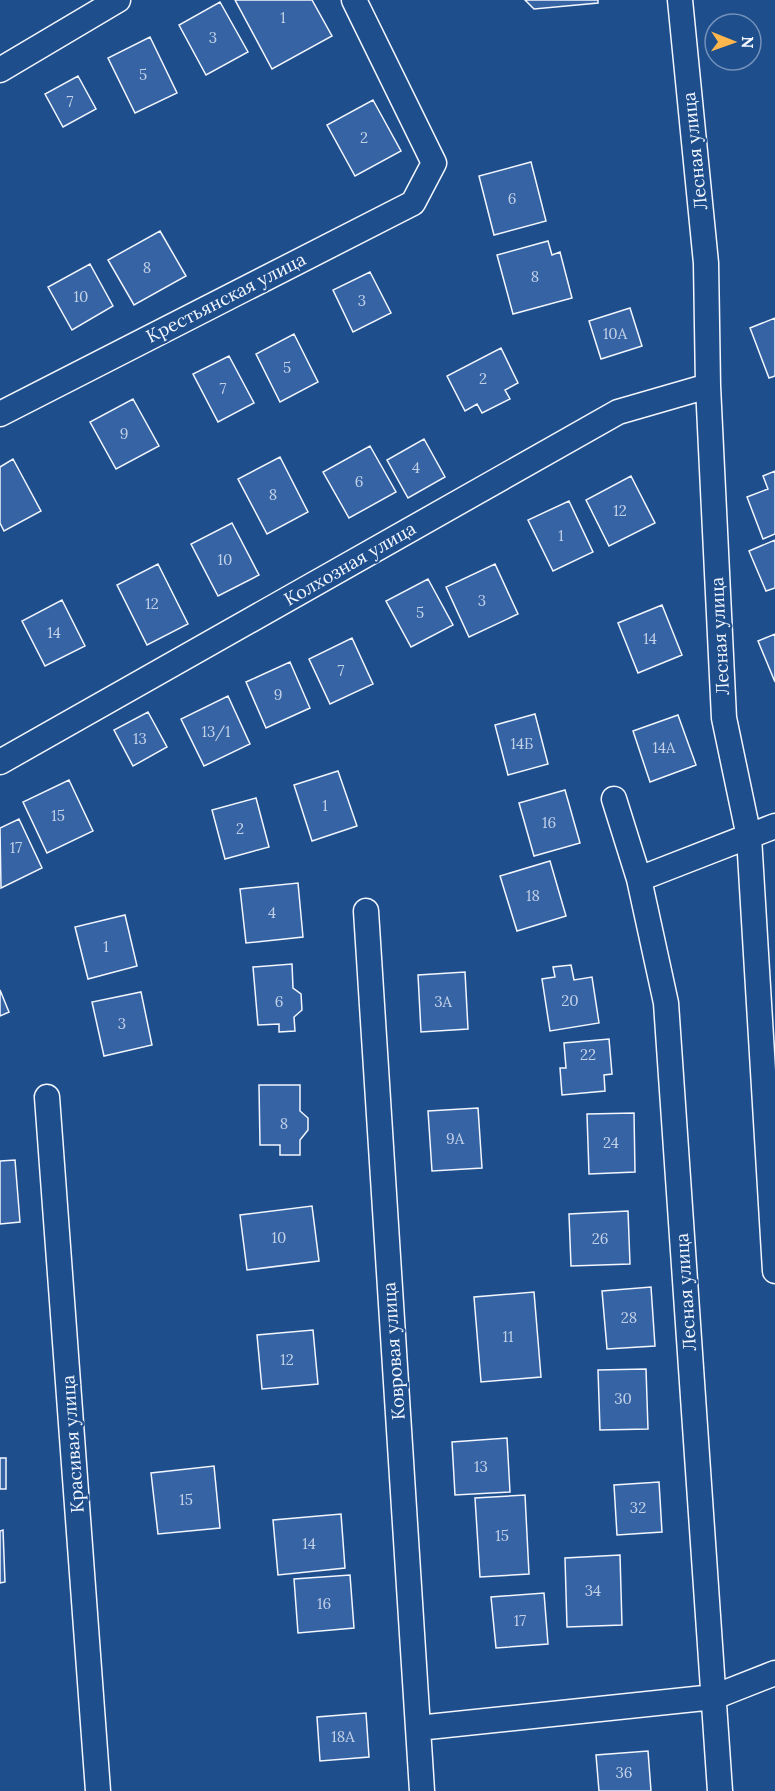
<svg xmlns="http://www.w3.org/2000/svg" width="775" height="1791" font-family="Lora,serif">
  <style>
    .building { fill: #3563a3; stroke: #f2f6ff; stroke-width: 1.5 }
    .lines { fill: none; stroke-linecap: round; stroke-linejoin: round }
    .minor-casing { stroke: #f2f6ff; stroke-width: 27 }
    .minor { stroke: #1f4e8c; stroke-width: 24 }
    .labels { text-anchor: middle; stroke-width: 4.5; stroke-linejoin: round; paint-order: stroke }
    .number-label { font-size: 15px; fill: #c3d1e8 }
    .street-label { font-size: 18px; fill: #f2f6ff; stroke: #1f4e8c }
  </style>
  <rect width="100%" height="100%" fill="#1f4e8c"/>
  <path class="building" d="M235,0H312L332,36L272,69Z
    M525,0H598V3L534,9Z
    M220,2L248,52L206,75L179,25Z
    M150,37L177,93L135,113L108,58Z
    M78,76L96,109L63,127L45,94Z
    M373,100L401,151L355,176L327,125Z
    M531,162L546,221L494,235L479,176Z
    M160,231L186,276L134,305L108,260Z
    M548,241L552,255L560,252L572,298L513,314L497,255Z
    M90,264L113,306L72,330L48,287Z
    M370,272L391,313L353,332L333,290Z
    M630,308L642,346L601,359L589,321Z
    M775,318V376L769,378L750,328Z
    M294,334L318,382L280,402L256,354Z
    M501,348L518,383L505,390L510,399L482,413L477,404L465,411L447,376Z
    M229,356L254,403L218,422L193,374Z
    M133,399L159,446L116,469L90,422Z
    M424,439L445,477L408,498L387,460Z
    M370,446L396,492L349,518L323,472Z
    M280,457L308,512L267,534L238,479Z
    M13,459L41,511L4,531L0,523V467Z
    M775,471V534L763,539L747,497L768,489L763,476Z
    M631,476L655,523L609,546L586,500Z
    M569,501L593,552L553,571L528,520Z
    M232,523L259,575L218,596L191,544Z
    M775,540V588L766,591L749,551Z
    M158,564L188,624L147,645L117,585Z
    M495,564L518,614L469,637L446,587Z
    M428,579L453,625L411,647L386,601Z
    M62,600L85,646L45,666L22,621Z
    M662,605L682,655L638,673L618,623Z
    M775,634V682L758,641Z
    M352,638L373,684L330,704L309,659Z
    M290,662L310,708L266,728L246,682Z
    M228,696L250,744L204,766L181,719Z
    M148,712L167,747L133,766L114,730Z
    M535,714L548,764L508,775L495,725Z
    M678,715L696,765L650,782L633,731Z
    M338,771L357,826L312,841L294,785Z
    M69,780L93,831L47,853L23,802Z
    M565,790L580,843L534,856L519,803Z
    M256,798L269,847L225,859L212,810Z
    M19,819L42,868L1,888L0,828Z
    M550,861L566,916L517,931L500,876Z
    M298,883L303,937L246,943L240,889Z
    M125,915L137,966L88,979L75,927Z
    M292,964L293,988L301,994L302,1010L294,1017L295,1031L279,1032V1024L258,1025L253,967Z
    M571,965L574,980L592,977L599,1023L550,1031L542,979L555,977L553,967Z
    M465,972L468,1029L421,1032L418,975Z
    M0,990L9,1012L0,1016Z
    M141,992L152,1045L104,1056L92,1002Z
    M609,1039L612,1074L604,1075L605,1091L562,1095L560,1068H566L564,1043Z
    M259,1085H300V1111L308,1118V1130L300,1140V1155H280V1145H260Z
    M478,1108L482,1168L432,1171L428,1111Z
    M634,1113L635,1172L589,1174L587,1114Z
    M15,1160L20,1222L0,1224V1161Z
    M312,1206L319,1261L247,1270L240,1215Z
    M628,1211L630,1264L571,1266L569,1214Z
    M651,1287L655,1346L607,1349L602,1291Z
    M534,1292L541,1377L481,1382L474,1297Z
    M313,1330L318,1384L262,1389L257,1335Z
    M646,1369L648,1429L600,1430L598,1370Z
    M507,1438L510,1492L455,1495L452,1442Z
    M0,1458H6V1489H0Z
    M214,1466L220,1528L158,1534L151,1473Z
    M659,1482L662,1532L617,1535L614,1485Z
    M525,1495L529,1574L480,1577L475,1498Z
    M341,1514L345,1568L278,1575L273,1520Z
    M3,1530L5,1582L0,1583V1531Z
    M620,1555L622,1625L567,1627L565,1558Z
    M350,1575L354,1628L298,1633L294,1579Z
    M544,1593L548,1644L496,1648L491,1597Z
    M366,1713L369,1757L320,1761L317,1717Z
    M648,1751L651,1791H599L596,1755Z"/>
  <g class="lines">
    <defs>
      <path id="minor" d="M680,0L706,263L708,386L724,718L749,837L775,1271
        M0,70L118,0
        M0,414L413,203L434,163L354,0
        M0,762L618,412L708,386
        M614,799L639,879L666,1003L720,1791
        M639,879L775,826
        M366,911L422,1791
        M47,1097L98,1791
        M418,1728L714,1697L775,1673"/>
    </defs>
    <use href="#minor" class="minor-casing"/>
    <use href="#minor" class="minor"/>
  </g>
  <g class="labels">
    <g class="number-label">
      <text x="283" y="23">1</text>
      <text x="213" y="43">3</text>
      <text x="143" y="80">5</text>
      <text x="70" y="107">7</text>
      <text x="364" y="143">2</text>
      <text x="512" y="204">6</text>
      <text x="147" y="273">8</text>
      <text x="535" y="282">8</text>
      <text x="81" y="302">10</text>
      <text x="362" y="306">3</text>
      <text x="615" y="339">10А</text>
      <text x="287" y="373">5</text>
      <text x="483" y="384">2</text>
      <text x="223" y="394">7</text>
      <text x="124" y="439">9</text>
      <text x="416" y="473">4</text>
      <text x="359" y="487">6</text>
      <text x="273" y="500">8</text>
      <text x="620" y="516">12</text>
      <text x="561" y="541">1</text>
      <text x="225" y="565">10</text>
      <text x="482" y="606">3</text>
      <text x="152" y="609">12</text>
      <text x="420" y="618">5</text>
      <text x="54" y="638">14</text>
      <text x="650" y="644">14</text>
      <text x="341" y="676">7</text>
      <text x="278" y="700">9</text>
      <text x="216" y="737">13/1</text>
      <text x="140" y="744">13</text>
      <text x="522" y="749">14Б</text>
      <text x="664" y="753">14А</text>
      <text x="325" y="811">1</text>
      <text x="58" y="821">15</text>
      <text x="549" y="828">16</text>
      <text x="240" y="834">2</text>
      <text x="16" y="853">17</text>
      <text x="533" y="901">18</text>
      <text x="272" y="918">4</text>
      <text x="106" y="952">1</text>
      <text x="570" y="1006">20</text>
      <text x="279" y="1007">6</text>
      <text x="443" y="1007">3А</text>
      <text x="122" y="1029">3</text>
      <text x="588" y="1060">22</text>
      <text x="284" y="1129">8</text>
      <text x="455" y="1144">9А</text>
      <text x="611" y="1148">24</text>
      <text x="279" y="1243">10</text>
      <text x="600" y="1244">26</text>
      <text x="629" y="1323">28</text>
      <text x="508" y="1342">11</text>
      <text x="287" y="1365">12</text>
      <text x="623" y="1404">30</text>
      <text x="481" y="1472">13</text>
      <text x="186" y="1505">15</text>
      <text x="638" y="1513">32</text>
      <text x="502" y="1541">15</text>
      <text x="309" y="1549">14</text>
      <text x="593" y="1596">34</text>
      <text x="324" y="1609">16</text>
      <text x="520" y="1626">17</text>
      <text x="343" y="1742">18А</text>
      <text x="624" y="1778">36</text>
    </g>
    <g class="street-label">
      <text transform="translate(695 151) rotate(-96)" y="6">Лесная улица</text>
      <text transform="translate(226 298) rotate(-27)" y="6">Крестьянская улица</text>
      <text transform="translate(350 564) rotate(-30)" y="6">Колхозная улица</text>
      <text transform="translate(720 636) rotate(-93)" y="6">Лесная улица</text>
      <text transform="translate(686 1292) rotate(-94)" y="6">Лесная улица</text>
      <text transform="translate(394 1351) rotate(-94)" y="6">Ковровая улица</text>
      <text transform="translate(73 1444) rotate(-94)" y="6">Красивая улица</text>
    </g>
  </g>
  <g transform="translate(733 42) rotate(91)"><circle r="28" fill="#1f4e8c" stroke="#7391ba" stroke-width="1.5"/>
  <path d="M0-4.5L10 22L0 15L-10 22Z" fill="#ffb74d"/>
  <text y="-9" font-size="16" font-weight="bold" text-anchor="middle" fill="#f2f6ff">N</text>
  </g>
</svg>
